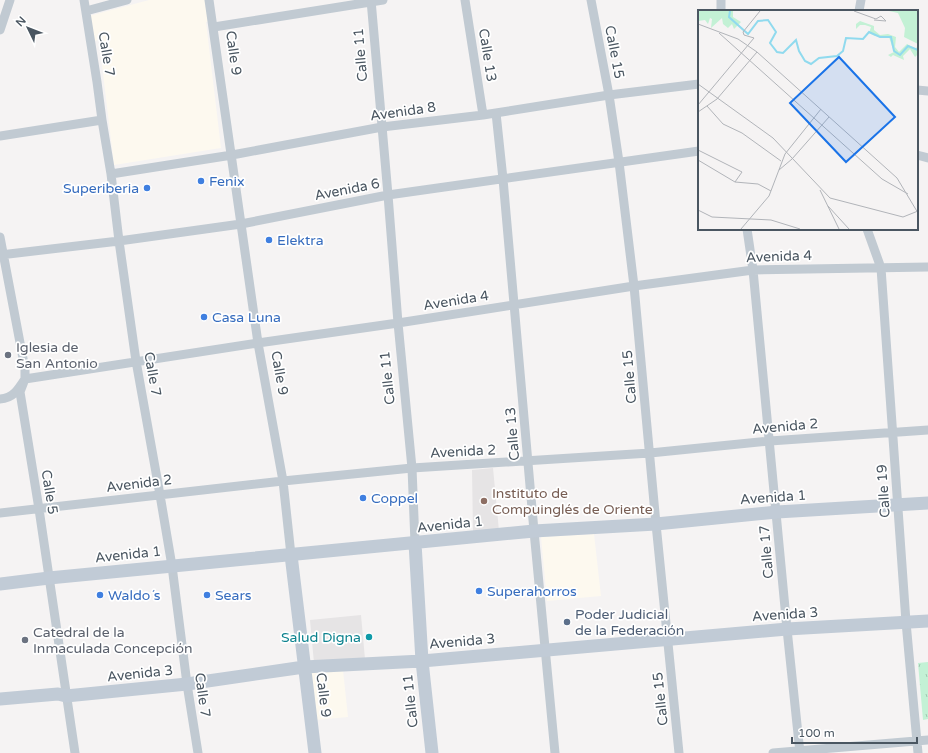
<svg xmlns="http://www.w3.org/2000/svg" width="928" height="753" font-family="'Varela Round',sans-serif">
  <style>
    .commercial { fill: #fdf9ef }
    .education { fill: #e6e4e5 }
    .grass { fill: url(#grass-tufts) }
    .lines { fill: none; stroke-linecap: round; stroke-linejoin: round }
    .minor { stroke: #c1cad2; stroke-width: 9 }
    .secondary { stroke: #c1cbd6; stroke-width: 13 }
    .shop-dot { fill: #3f7fe0; stroke: #fff; stroke-width: 1.5 }
    .worship-dot { fill: #6b7280; stroke: #fff; stroke-width: 1.5 }
    .education-dot { fill: #8d6e63; stroke: #fff; stroke-width: 1.5 }
    .service-dot { fill: #5c6f8a; stroke: #fff; stroke-width: 1.5 }
    .culture-dot { fill: #0f9aa8; stroke: #fff; stroke-width: 1.5 }
    .labels { text-anchor: middle; stroke-width: 3.5; stroke-linejoin: round; paint-order: stroke }
    .street-label { font-size: 14px; fill: #4a5661; stroke: #fff }
    .shop-label { font-size: 14px; fill: #366cbe; stroke: #fff; text-anchor: start }
    .worship-label { font-size: 14px; fill: #5b616d; stroke: #fff; text-anchor: start }
    .education-label { font-size: 14px; fill: #785e54; stroke: #fff; text-anchor: start }
    .service-label { font-size: 14px; fill: #4e5e75; stroke: #fff; text-anchor: start }
    .culture-label { font-size: 14px; fill: #0d838f; stroke: #fff; text-anchor: end }
    .inset-river { fill: none; stroke: #90daee; stroke-width: 2 }
    .inset-road { fill: none; stroke: #b1b4b9; stroke-width: 1 }
    .view { fill: #1a73e8; fill-opacity: 0.15; stroke: #1a73e8; stroke-width: 2 }
    .inset-edge { fill: none; stroke: #4a5661; stroke-width: 2 }
  </style>
  <defs>
    <pattern id="grass-tufts" width="24" height="20" patternUnits="userSpaceOnUse"><rect width="24" height="20" fill="#c3f1d5"/><path d="M3 7l-1-3M5 7V3M7 7l1-3M15 17l-1-3M17 17v-4M19 17l1-3" fill="none" stroke="#a0c6b0"/></pattern>
  </defs>
  <rect width="100%" height="100%" fill="#f5f3f3"/>
  <path class="commercial" d="M149,0H206L210,21L206,22L221,148L114,165L99,40L93,41L89,16Z
    M594,534L601,596L547,601L541,537Z
    M343,670L348,717L316,720L310,673Z"/>
  <path class="education" d="M493,468L499,531L473,532L472,470Z
    M361,615L365,659L314,663L310,620Z"/>
  <path class="grass" d="M928,662V719L923,720L918,663Z"/>
  <g class="lines">
    <path class="minor" d="M84,0L97,82L102,120L111,174L119,241L136,361L160,495L172,566L187,684L198,753
      M209,0L258,343L283,481L291,555
      M371,0L388,195L398,323L412,468L415,543
      M465,0L483,115
      M591,0L609,95L619,162L634,286L656,524L679,753
      M721,0V11
      M86,11L127,0
      M859,11L861,0
      M214,27L383,0
      M0,30L10,0
      M917,90L928,91
      M496,113L503,179L534,531L555,753
      M0,136L102,120
      M917,155L928,158
      M111,174L232,155L382,127L483,115L609,95L699,84
      M747,229L753,270L787,629L800,753
      M867,229L881,268L906,622L918,753
      M0,237L25,369V379L20,392L39,509L75,753
      M0,255L119,241L241,224L388,195L699,151
      M0,399C13,398 18,390 25,379L258,343L398,323L634,286L753,270L928,267
      M0,513L283,481L412,468L650,453L770,441L928,430
      M773,753L928,740"/>
    <path class="secondary" d="M415,543L422,661L432,753
      M291,555L315,753
      M0,584L49,578L534,531L656,524L777,512L928,503
      M0,699L58,694L66,696L187,684L304,667L422,661L787,629L928,621"/>
  </g>
  <g class="shop-dot">
    <circle cx="201" cy="181" r="4"/>
    <circle cx="147" cy="188" r="4"/>
    <circle cx="269" cy="240" r="4"/>
    <circle cx="204" cy="317" r="4"/>
    <circle cx="363" cy="498" r="4"/>
    <circle cx="479" cy="591" r="4"/>
    <circle cx="100" cy="595" r="4"/>
    <circle cx="207" cy="595" r="4"/>
  </g>
  <g class="worship-dot">
    <circle cx="8" cy="355" r="4"/>
    <circle cx="25" cy="640" r="4"/>
  </g>
  <circle class="education-dot" cx="484" cy="501" r="4"/>
  <circle class="service-dot" cx="567" cy="622" r="4"/>
  <circle class="culture-dot" cx="369" cy="637" r="4"/>
  <g class="labels">
    <g class="street-label">
      <text transform="translate(615 52) rotate(79)" y="5">Calle 15</text>
      <text transform="translate(234 53) rotate(82)" y="5">Calle 9</text>
      <text transform="translate(107 54) rotate(81)" y="5">Calle 7</text>
      <text transform="translate(360 55) rotate(-95)" y="5">Calle 11</text>
      <text transform="translate(488 55) rotate(81)" y="5">Calle 13</text>
      <text transform="translate(403 111) rotate(-8)" y="5">Avenida 8</text>
      <text transform="translate(347 189) rotate(-11)" y="5">Avenida 6</text>
      <text transform="translate(779 256) rotate(-2)" y="5">Avenida 4</text>
      <text transform="translate(456 300) rotate(-9)" y="5">Avenida 4</text>
      <text transform="translate(280 373) rotate(80)" y="5">Calle 9</text>
      <text transform="translate(153 374) rotate(80)" y="5">Calle 7</text>
      <text transform="translate(629 377) rotate(-95)" y="5">Calle 15</text>
      <text transform="translate(387 378) rotate(-96)" y="5">Calle 11</text>
      <text transform="translate(785 426) rotate(-5)" y="5">Avenida 2</text>
      <text transform="translate(512 434) rotate(-95)" y="5">Calle 13</text>
      <text transform="translate(463 451) rotate(-3)" y="5">Avenida 2</text>
      <text transform="translate(139 483) rotate(-7)" y="5">Avenida 2</text>
      <text transform="translate(883 491) rotate(-94)" y="5">Calle 19</text>
      <text transform="translate(50 492) rotate(81)" y="5">Calle 5</text>
      <text transform="translate(773 497) rotate(-4)" y="5">Avenida 1</text>
      <text transform="translate(450 524) rotate(-6)" y="5">Avenida 1</text>
      <text transform="translate(766 552) rotate(-95)" y="5">Calle 17</text>
      <text transform="translate(128 554) rotate(-6)" y="5">Avenida 1</text>
      <text transform="translate(785 614) rotate(-4)" y="5">Avenida 3</text>
      <text transform="translate(462 641) rotate(-5)" y="5">Avenida 3</text>
      <text transform="translate(140 673) rotate(-6)" y="5">Avenida 3</text>
      <text transform="translate(203 695) rotate(82)" y="5">Calle 7</text>
      <text transform="translate(324 695) rotate(83)" y="5">Calle 9</text>
      <text transform="translate(660 699) rotate(-96)" y="5">Calle 15</text>
      <text transform="translate(410 701) rotate(-96)" y="5">Calle 11</text>
    </g>
    <g class="shop-label">
      <text x="209" y="186">Fenix</text>
      <text x="139" y="193" text-anchor="end">Superiberia</text>
      <text x="277" y="245">Elektra</text>
      <text x="212" y="322">Casa Luna</text>
      <text x="371" y="503">Coppel</text>
      <text x="487" y="596">Superahorros</text>
      <text x="108" y="600">Waldo´s</text>
      <text x="215" y="600">Sears</text>
    </g>
    <g class="worship-label">
      <text x="16" y="352">Iglesia de<tspan x="16" dy="16">San Antonio</tspan></text>
      <text x="33" y="637">Catedral de la<tspan x="33" dy="16">Inmaculada Concepción</tspan></text>
    </g>
    <g class="education-label">
      <text x="492" y="498">Instituto de<tspan x="492" dy="16">Compuinglés de Oriente</tspan></text>
    </g>
    <g class="service-label">
      <text x="575" y="619">Poder Judicial<tspan x="575" dy="16">de la Federación</tspan></text>
    </g>
    <g class="culture-label">
      <text x="361" y="642">Salud Digna</text>
    </g>
  </g>
  <g transform="translate(698 10)">
    <rect width="220" height="220" fill="#f5f3f3"/>
    <path d="M0,1H35V7L43,12L36,19L34,14L30,18L25,14L24,8L13,18L14,9L12,8L10,14L7,10L0,11ZM191,1H220V44L217,47L212,39L205,46L206,50L195,45L193,47L190,45L196,42L191,27L177,26L171,23L173,17L167,15H162L158,19V14L162,11L176,16V20L182,25L190,24L198,27L197,37L201,42L209,34L218,39L220,34L206,27L207,18L200,3Z" fill="#c3f1d5"/>
    <path class="inset-river" d="M32,1L31,7L50,24L60,11L70,10L78,22L72,33L79,42L85,43L98,30L101,41L107,51L113,54L121,48L139,46L145,41L148,28L165,29L171,22L182,27H193L196,41L202,45L210,36L220,40"/>
    <path class="inset-road" d="M156,1L178,9L183,6L188,11M176,10L188,11M0,14L40,29L59,42L199,168L220,203M21,23L184,169L210,184M0,74L75,128L132,188L205,207L220,201M0,95L56,28L46,25L45,22L62,1M9,96L25,114L44,123L83,151M0,102L19,89L59,42M0,140L44,162L37,172M0,150L37,172L60,174L73,181M81,160L94,149L131,107M122,180L141,219M130,196L151,219M0,200L14,207L73,210L102,219M43,219L71,186L87,144L123,99"/>
    <path class="view" d="M141,47L197,107L148,152L92,93Z"/>
    <rect width="220" height="220" class="inset-edge"/>
  </g>
  <g transform="translate(28 28) rotate(313)" stroke="#ffffff" stroke-width="3" paint-order="stroke">
  <path d="M0-3L7 15L0 10L-7 15Z" fill="#4a5661"/>
  <text y="-6" font-size="11" font-weight="bold" text-anchor="middle" fill="#4a5661">N</text>
  </g>
  <path d="M792 737v6h125v-6" fill="none" stroke="#4a5661" stroke-width="2"/>
  <text x="798" y="737" font-size="12" fill="#4a5661" stroke="#ffffff" stroke-width="3" paint-order="stroke">100 m</text>
</svg>
